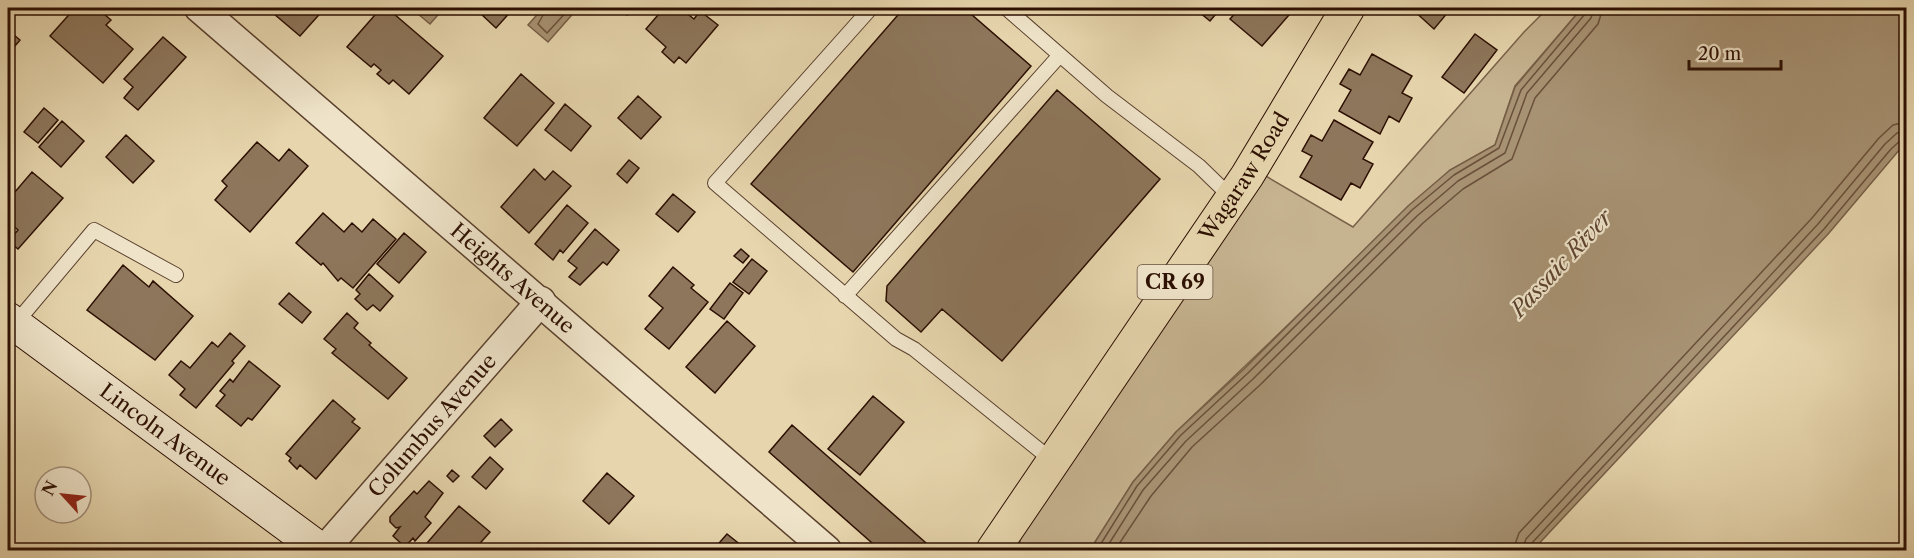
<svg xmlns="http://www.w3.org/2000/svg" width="1914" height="558" font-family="'Libre Caslon Text',serif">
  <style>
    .green { fill: #c6b390; stroke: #796149; stroke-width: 1.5 }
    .water { fill: #a79273; stroke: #765e46; stroke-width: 1.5 }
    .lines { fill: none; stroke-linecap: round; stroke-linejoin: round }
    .shore { stroke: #6a503a; stroke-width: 1.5 }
    .building { fill: #8d765b; stroke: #2c0f02; stroke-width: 1.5 }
    .lane-casing { stroke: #5a402d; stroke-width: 16 }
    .street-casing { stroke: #5a402d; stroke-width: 31 }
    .secondary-casing { stroke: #2c0f02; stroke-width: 35 }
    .primary-casing { stroke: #2c0f02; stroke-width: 35 }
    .lane { stroke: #efe4ca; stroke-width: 14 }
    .street { stroke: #efe4ca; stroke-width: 28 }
    .secondary { stroke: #efe4ca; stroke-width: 33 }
    .primary { stroke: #e6d5ad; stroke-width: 33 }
    .labels { text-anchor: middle; stroke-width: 4.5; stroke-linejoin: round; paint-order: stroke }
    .shield { fill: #efe4ca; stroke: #664f3e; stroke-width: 1.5 }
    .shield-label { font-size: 20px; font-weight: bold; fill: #2c0f02 }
    .street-label { font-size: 21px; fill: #2c0f02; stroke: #efe4ca }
    .water-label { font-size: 22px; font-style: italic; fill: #5d432f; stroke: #efe4ca }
  </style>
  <rect width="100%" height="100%" fill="#e6d5ad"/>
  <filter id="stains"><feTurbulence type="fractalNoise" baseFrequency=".00333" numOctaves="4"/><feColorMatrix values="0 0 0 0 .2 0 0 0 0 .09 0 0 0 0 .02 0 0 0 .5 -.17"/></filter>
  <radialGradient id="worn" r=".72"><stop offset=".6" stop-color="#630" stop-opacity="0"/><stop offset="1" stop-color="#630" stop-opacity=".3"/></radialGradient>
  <path class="green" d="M1548,8H1582L1515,86L1495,145L1450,170L1176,432L1133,482L1090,550H1019L1024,506L1252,168L1353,227L1524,32Z"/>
  <path class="water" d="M411,8H444L430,24Z
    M543,8H578L548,42L528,25Z
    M1582,8H1906V142L1829,233L1533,550H1090L1133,482L1176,432L1244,369L1408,206L1450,170L1495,145L1515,87Z"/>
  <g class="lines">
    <path class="shore" d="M547,8L538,24L547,33L570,8
      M1097,550L1137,486L1180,436L1248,373L1412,210L1454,175L1499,148L1521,90L1585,14L1586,8
      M1105,550L1143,490L1186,441L1253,379L1417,216L1458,181L1505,153L1527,93L1591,18L1594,8
      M1115,550L1151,496L1192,447L1260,385L1423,223L1463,189L1512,159L1535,98L1598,24L1603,8
      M1513,550L1519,533L1812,218L1879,138L1893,125L1906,122
      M1522,550L1526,539L1818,224L1885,144L1897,133L1906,131
      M1530,550L1531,544L1824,229L1891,149L1901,140L1906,138"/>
  </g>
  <path class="building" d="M75,8H97L111,20L106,25L133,49L103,83L50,36Z
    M267,8H325L300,36Z
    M381,8H387L443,56L409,94L393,80L389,84L377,74L381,70L374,64L371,67L347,47Z
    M486,8H514L496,28L481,14Z
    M618,8H633L627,15Z
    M664,8H680L694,19L700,11L718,25L686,63L679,57L674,63L662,52L666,47L646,29Z
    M904,8H964L1031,66L853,272L751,184Z
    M1194,8H1221L1210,21Z
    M1240,8H1295L1262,46L1230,19Z
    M1413,8H1445L1449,11L1434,29L1412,9Z
    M8,30L20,40L8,54Z
    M1475,34L1497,50L1464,93L1442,77Z
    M163,37L186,57L138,110L124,98L133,87L124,79Z
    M1372,54L1412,76L1402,93L1412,98L1399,122L1389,116L1380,134L1339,111L1351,90L1340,84L1349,69L1360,75Z
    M521,74L554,103L517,146L484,118Z
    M1057,90L1160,179L1002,361L942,309L921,332L886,301L887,286Z
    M638,96L661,117L641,139L618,118Z
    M565,104L591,126L571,151L545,130Z
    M44,108L58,120L38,143L24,132Z
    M1334,120L1373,142L1363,159L1373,164L1360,188L1351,183L1341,200L1300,177L1312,156L1302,151L1311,135L1322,141Z
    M62,121L84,141L61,167L39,147Z
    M126,135L154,161L133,183L106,157Z
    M257,142L279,161L289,149L308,166L250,232L215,200L227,186L222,181Z
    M629,160L639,168L627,183L617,174Z
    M534,169L545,180L553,171L571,186L529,233L501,207Z
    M32,172L63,198L18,249L8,241L18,230L9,222L8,223V200Z
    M673,194L695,212L678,232L656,214Z
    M567,205L588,223L563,253L560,250L553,260L535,244Z
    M323,213L344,232L352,223L362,232L373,219L396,239L353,288L341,278L338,281L323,263L321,265L296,243Z
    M595,229L619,250L607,265L603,262L580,285L569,277L577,268L568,261Z
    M404,233L426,252L399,283L377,264Z
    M741,249L749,256L743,263L734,256Z
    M752,259L767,271L749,294L733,282Z
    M123,265L149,287L153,281L193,316L155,360L87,310Z
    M673,267L694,285L691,288L708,302L669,349L645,329L663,308L649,296Z
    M369,274L393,296L380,311L373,305L367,310L355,299L360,294L356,290Z
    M730,283L743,293L724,319L710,309Z
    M289,293L311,312L302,323L279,304Z
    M347,313L358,323L354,328L371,343L369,345L407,378L388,399L332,353L336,349L324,339Z
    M727,321L755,346L715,393L686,367Z
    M230,333L245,346L232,361L234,363L196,408L180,395L185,389L169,375L181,361L190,368L212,342L218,347Z
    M249,361L280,386L252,420L248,418L241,426L216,406L225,395L220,391L230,379L233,382Z
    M873,396L904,422L860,475L828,449Z
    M333,400L355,419L352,422L360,428L316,479L300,465L297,469L289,461L291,458L286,454Z
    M501,419L512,430L495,447L484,436Z
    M792,425L934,550H880L769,452Z
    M490,457L503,469L486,489L472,477Z
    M452,470L459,476L453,482L447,476Z
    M607,473L634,496L609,524L583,501Z
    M429,481L443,493L425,517L431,523L415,541L413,538L405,547L393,536L400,527L396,528L390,522V517L414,491L417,494Z
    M459,506L490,532L474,550H421Z
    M727,534L747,550H713Z"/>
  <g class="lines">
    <defs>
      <path id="lane" d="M871,8L715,183L896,339L914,349L1054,462
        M1006,8L1107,96L1199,166L1232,198
        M845,296L1060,55
        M15,324L94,230L176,275"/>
      <g id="street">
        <path id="s1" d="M199,8L827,550"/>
        <path id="s2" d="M324,550L541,301"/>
      </g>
      <g id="secondary">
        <path id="s3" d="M8,319L321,550"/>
      </g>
      <g id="primary">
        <path id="s4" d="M993,550L1247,176L1348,8"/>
      </g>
    </defs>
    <use href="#lane" class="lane-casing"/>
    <use href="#street" class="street-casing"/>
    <use href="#secondary" class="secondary-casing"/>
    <use href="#primary" class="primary-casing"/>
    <use href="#lane" class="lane"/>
    <use href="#street" class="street"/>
    <use href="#secondary" class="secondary"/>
    <use href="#primary" class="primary"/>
  </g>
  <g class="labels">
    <rect class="shield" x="1137.5" y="265" width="75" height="34" rx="4.5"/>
    <g class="shield-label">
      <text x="1175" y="289">CR 69</text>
    </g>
    <g class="street-label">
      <text dy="7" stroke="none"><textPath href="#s4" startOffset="450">Wagaraw Road</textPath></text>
      <text dy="7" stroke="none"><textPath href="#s1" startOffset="414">Heights Avenue</textPath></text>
      <text dy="7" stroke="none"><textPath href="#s2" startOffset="165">Columbus Avenue</textPath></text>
      <text dy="7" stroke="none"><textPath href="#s3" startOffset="195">Lincoln Avenue</textPath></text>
    </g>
    <g class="water-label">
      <text transform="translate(1561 263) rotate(-47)" y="8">Passaic River</text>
    </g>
  </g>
  <rect width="1914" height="558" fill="none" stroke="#e6d5ad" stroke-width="30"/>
  <rect x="9" y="9" width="1896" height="540" fill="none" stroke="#2c0f02" stroke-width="3"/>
  <rect x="15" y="15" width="1884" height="528" fill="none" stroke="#2c0f02" stroke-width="1.5"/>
  <g transform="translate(63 495) rotate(297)"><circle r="28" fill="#efe4ca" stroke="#a18f7a" stroke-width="1.5"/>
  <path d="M0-4.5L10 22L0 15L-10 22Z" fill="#8f2418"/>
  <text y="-9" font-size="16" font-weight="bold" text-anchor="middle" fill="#2c0f02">N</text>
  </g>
  <path d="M1689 60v9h92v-9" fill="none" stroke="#2c0f02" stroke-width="3"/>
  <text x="1698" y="60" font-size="18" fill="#2c0f02" stroke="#efe4ca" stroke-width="4.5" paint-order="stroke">20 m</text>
  <rect width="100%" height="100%" filter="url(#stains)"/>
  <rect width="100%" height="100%" fill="url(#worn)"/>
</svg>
